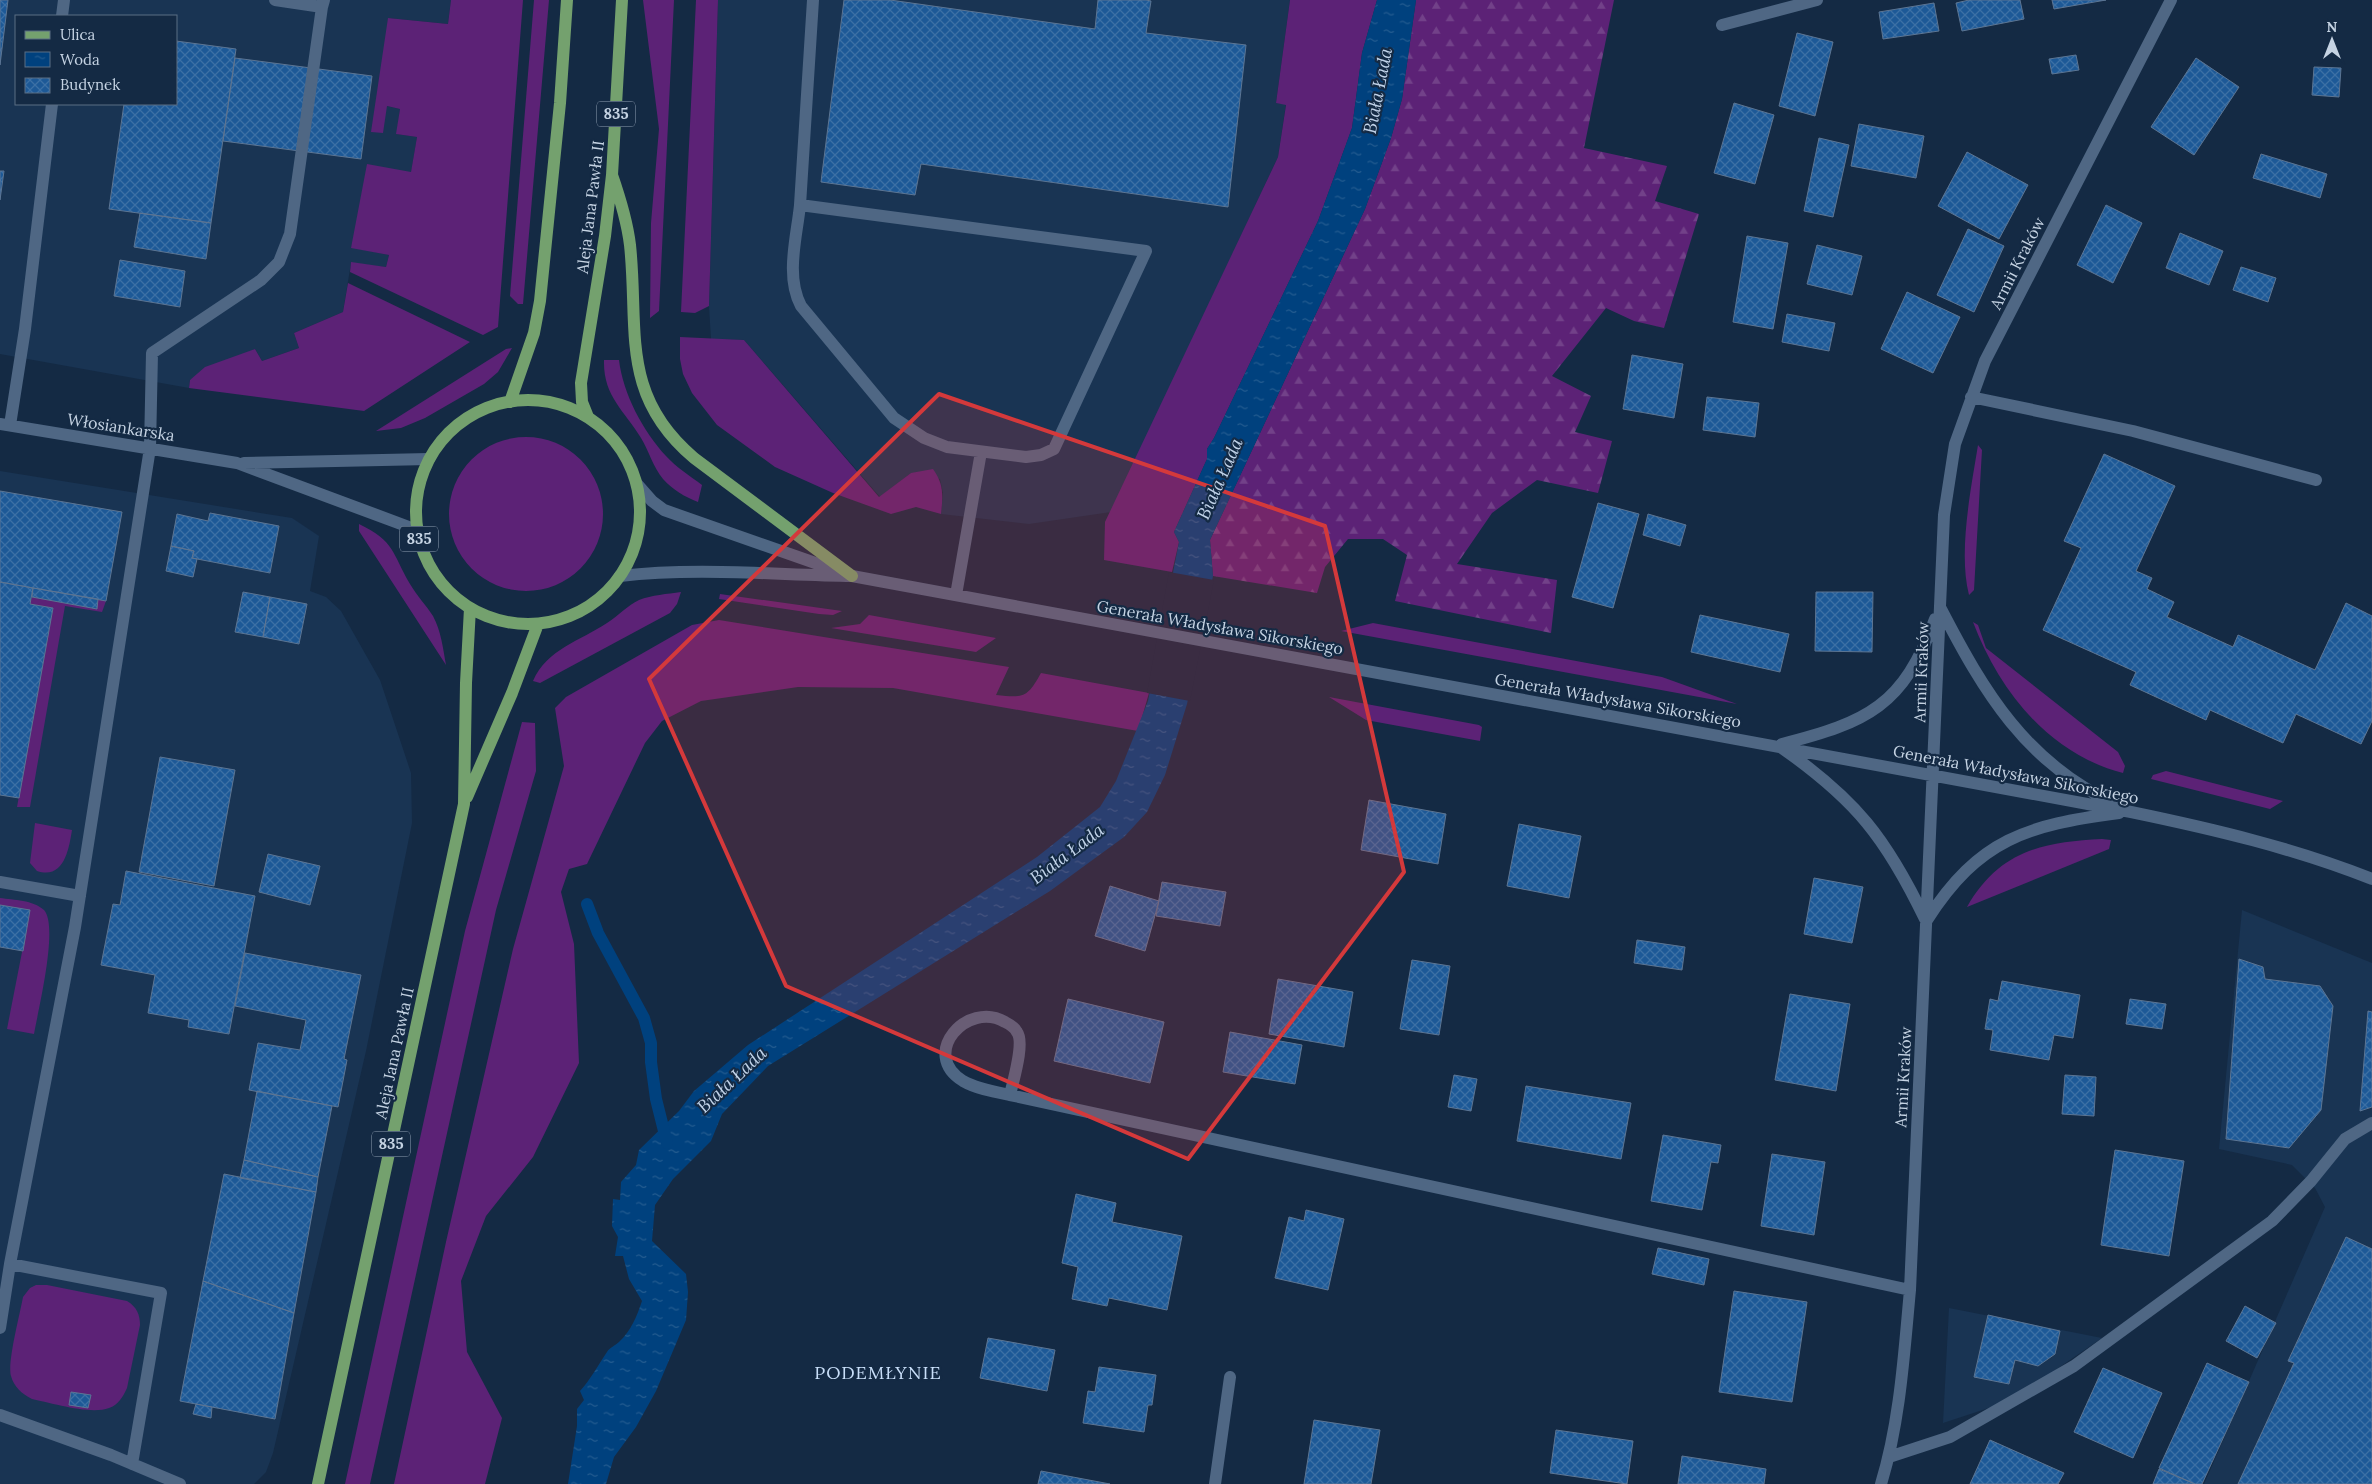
<svg xmlns="http://www.w3.org/2000/svg" width="2372" height="1484" font-family="Lora,serif">
  <style>
    .built { fill: #193453; fill-rule: evenodd }
    .grass { fill: #5c2276 }
    .forest { fill: url(#forest-firs) }
    .water { fill: url(#water-ripples) }
    .pier { fill: #142a44 }
    .lines { fill: none; stroke-linecap: round; stroke-linejoin: round }
    .stream { stroke: #00417e; stroke-width: 12 }
    .building { fill: url(#building-cross-hatch); stroke: #5c7593 }
    .minor { stroke: #4f6784; stroke-width: 12 }
    .major { stroke: #74a16e; stroke-width: 12 }
    .marked { fill: #d4393b; fill-opacity: 0.2; stroke: #d4393b; stroke-width: 4; stroke-linejoin: round }
    .labels { text-anchor: middle; stroke-width: 4.5; stroke-linejoin: round; paint-order: stroke }
    .shield { fill: #142a44; stroke: #90a0b3; stroke-width: 1 }
    .shield-label { font-size: 15px; font-weight: bold; fill: #c5d3e3 }
    .street-label { font-size: 16px; fill: #c5d3e3; stroke: #142a44 }
    .water-label { font-size: 18px; font-style: italic; fill: #c1d3e9; stroke: #142a44 }
    .neighbourhood-label { font-size: 18px; letter-spacing: 1px; fill: #c9dff9; stroke: #142a44 }
  </style>
  <defs>
    <pattern id="forest-firs" width="22" height="20" patternUnits="userSpaceOnUse" patternTransform="scale(1.25)"><rect width="22" height="20" fill="#5c2276"/><path d="M5 1l3.5 6h-7zM16 11l3.5 6h-7z" fill="#724189"/></pattern>
    <pattern id="water-ripples" width="26" height="14" patternUnits="userSpaceOnUse" patternTransform="scale(1.25)"><rect width="26" height="14" fill="#00417e"/><path d="M2 4q2-2 4 0t4 0M15 11q2-2 4 0t4 0" fill="none" stroke="#245c90"/></pattern>
    <pattern id="building-cross-hatch" width="8" height="8" patternUnits="userSpaceOnUse" patternTransform="scale(1.25)"><rect width="8" height="8" fill="#1d5997"/><path d="M0 0l8 8M0 8l8-8" fill="none" stroke="#3c70a5"/></pattern>
  </defs>
  <rect width="100%" height="100%" fill="#142a44"/>
  <path class="built" d="M0,0H451L448,24L388,18L387,106L400,109L397,134L417,137L411,173L351,247L389,255L386,267L351,263L343,312L294,333L299,348L262,361L255,349L190,380L189,388L0,354ZM16,16H176V104H16Z
    M718,0H1290L1276,103L1286,104L1278,157L1111,512L1029,524L941,514L943,493L940,479L911,473L880,497L744,340L711,339L709,306Z
    M0,471L292,518L319,536L310,591L326,597L341,611L380,680L411,773L412,823L366,1051L273,1453L266,1472L254,1484H0Z
    M2242,910L2372,963V1484H2204L2325,1207L2315,1188L2292,1165L2219,1149Z
    M1949,1308L2102,1338L2010,1401L1943,1423Z"/>
  <path class="grass" d="M451,0H523L498,327L483,335L350,272L351,262L386,267L389,255L351,248L367,164L411,172L417,137L396,134L400,109L387,106L383,133L371,132L388,18L448,24Z
    M534,0H549L523,304H518L510,296Z
    M643,0H674L659,311L650,318L651,223L659,129Z
    M696,0H718L709,306L695,313L681,312Z
    M1290,0H1377L1362,53L1352,128L1318,221L1214,438L1207,449V459L1174,532L1179,542L1172,572L1104,560L1105,522L1278,157L1286,105L1276,103Z
    M348,283L470,342L364,411L189,388L190,380L205,367L255,349L262,361L299,348L294,333L343,312Z
    M680,337L744,340L879,497L911,473L933,469C944,484 943,496 941,514L916,507L891,514L833,493L775,467L717,425L692,393L683,374L680,359Z
    M512,348L498,372L484,384L425,418L401,428L376,431L506,349Z
    M604,360H619C623,394 643,431 666,456C676,467 690,476 702,485L698,502C685,497 673,490 663,479C653,467 649,451 641,438C624,410 603,396 604,360Z
    M449 514a77 77 0 1 1 154 0a77 77 0 1 1-154 0Z
    M1978,445L1982,450L1974,590L1969,595C1958,552 1971,489 1978,445Z
    M359,524C395,541 392,553 410,584C417,596 426,605 433,616C441,631 443,648 446,665L359,531Z
    M681,592L677,604L670,613L540,683L533,681C547,649 580,641 607,623C618,616 628,605 639,600C652,595 667,594 681,592Z
    M720,594L842,611L833,615L819,614L719,599Z
    M32,597L96,609L98,599L106,601L102,612L65,606L30,807H17L53,608L30,604Z
    M869,615L996,638L976,652L831,628L860,624Z
    M719,620L1009,667L996,695C1024,698 1027,698 1041,673L1149,693L1138,731L893,688L798,687L701,701L662,721L645,743L587,864L569,869L561,892L574,944L579,1063L533,1157L486,1216L461,1281L467,1352L502,1418L485,1484H394L446,1242L513,949L564,766L555,708L566,697L692,625Z
    M1973,622L1978,625L1986,648L2118,752L2125,766L2123,773C2049,754 1999,691 1973,622Z
    M1373,623L1662,677L1737,704L1341,631Z
    M1329,697L1479,725L1482,727L1480,741L1366,720Z
    M522,722L535,723L536,771L496,910L370,1484H345L465,931Z
    M2166,771L2283,801L2270,809L2151,779L2153,775Z
    M35,823L72,830C69,849 64,880 37,871L30,863Z
    M2102,839L2111,840L2109,849L1967,907C1999,851 2042,842 2102,839Z
    M0,898C14,900 33,900 44,910C59,926 38,1011 34,1034L7,1029L30,911L0,905Z
    M36,1285H47L127,1301C137,1307 140,1315 140,1325L127,1388C123,1397 118,1405 109,1408C90,1415 52,1403 32,1399C22,1394 14,1387 11,1376C7,1363 20,1314 23,1297L30,1288Z"/>
  <path class="forest" d="M1416,0H1614L1584,148L1667,166L1655,201L1699,214L1664,328L1634,321L1606,308L1552,376L1591,396L1575,432L1612,441L1598,493L1537,480L1492,513L1457,564L1557,580L1551,633L1395,601L1407,555L1383,539H1348L1325,567L1317,593L1213,576L1210,540L1365,209L1391,138L1402,99Z"/>
  <path class="water" d="M1377,0H1416L1402,99L1391,138L1365,209L1210,540L1213,576L1187,704L1165,775L1147,812L1124,837L1050,891L768,1066L722,1114L711,1141L673,1179L655,1205L652,1241L686,1274L688,1292L686,1320L656,1391L636,1427L614,1457L606,1484H568L577,1426V1409L584,1400L580,1391C591,1379 598,1365 607,1352C610,1347 615,1346 619,1342C631,1331 637,1316 642,1301L629,1279L623,1256H615L618,1237L612,1226L613,1199L620,1200L621,1182L636,1165L639,1150L679,1111L694,1091L748,1045L1037,857L1100,807L1116,781L1148,701L1179,542L1174,532L1207,459V449L1214,438L1318,221L1352,128L1362,53Z"/>
  <path class="pier" d="M1169,572L1214,580L1190,701L1147,693Z"/>
  <g class="lines">
    <path class="stream" d="M587,904L598,933L644,1018L651,1043V1062L656,1099L667,1143"/>
  </g>
  <path class="building" d="M0,0H8L0,65Z
    M844,0H890L1095,29L1098,0H1146L1151,1L1146,33L1246,45L1228,207L921,164L915,195L821,182Z
    M1969,0H2020L2024,19L1962,31L1956,3Z
    M2052,0H2106L2054,9Z
    M1934,3L1939,31L1883,39L1879,12Z
    M1797,33L1833,42L1815,116L1779,106Z
    M176,41L236,49L211,223L109,209L124,104H176Z
    M2076,55L2079,70L2052,74L2049,59Z
    M235,58L372,76L361,159L223,141Z
    M2196,58L2239,87L2194,155L2151,127Z
    M2314,67L2341,68L2339,97L2312,95Z
    M1734,103L1774,115L1755,184L1714,173Z
    M1859,124L1924,136L1916,178L1851,166Z
    M1819,138L1849,145L1833,217L1804,211Z
    M1967,152L2028,185L1999,239L1938,206Z
    M2261,154L2327,174L2320,198L2253,178Z
    M0,171H4L0,200Z
    M2106,205L2142,223L2113,283L2077,265Z
    M140,213L211,223L206,259L134,247Z
    M1968,229L2004,246L1974,312L1937,295Z
    M2180,233L2223,251L2209,285L2166,268Z
    M1747,236L1788,243L1773,329L1733,322Z
    M1817,245L1862,256L1852,295L1807,284Z
    M120,260L185,271L180,307L114,296Z
    M2241,267L2276,278L2268,302L2233,290Z
    M1907,292L1960,317L1933,373L1881,349Z
    M1787,314L1835,323L1829,351L1782,342Z
    M1632,355L1683,364L1674,418L1623,409Z
    M1707,397L1759,403L1755,437L1703,430Z
    M2104,454L2175,486L2136,571L2152,578L2147,589L2174,602L2167,617L2233,647L2238,635L2315,670L2346,603L2372,616V721L2361,744L2296,714L2283,743L2210,710L2206,720L2130,685L2136,672L2043,630L2081,548L2064,541Z
    M0,491L122,512L106,601L0,582Z
    M1598,503L1639,514L1613,608L1572,597Z
    M210,513L279,526L270,573L192,558L194,551L171,546L177,514L208,521Z
    M1648,514L1686,525L1680,546L1643,535Z
    M171,546L194,551L192,558L197,559L193,577L166,571Z
    M0,582L33,588L30,604L53,608L19,798L0,795Z
    M33,588L98,599L97,609L32,597Z
    M243,592L270,597L263,637L235,632Z
    M1816,592H1873L1872,652L1815,651Z
    M270,597L307,604L299,644L263,637Z
    M1700,615L1789,634L1780,672L1691,652Z
    M160,757L235,770L214,886L139,872Z
    M1369,800L1446,814L1438,864L1361,850Z
    M1519,824L1581,836L1569,898L1507,886Z
    M268,854L320,866L310,905L259,892Z
    M126,871L255,896L229,1034L188,1027L189,1020L148,1013L155,975L101,965L113,904L120,905Z
    M1814,878L1863,887L1852,943L1804,934Z
    M1162,882L1226,892L1220,926L1156,916Z
    M1110,886L1159,901L1145,951L1095,936Z
    M0,905L30,910L23,951L0,947Z
    M1637,940L1685,947L1682,970L1634,963Z
    M245,953L361,975L344,1059L347,1060L338,1107L249,1090L258,1043L300,1050L306,1020L235,1006Z
    M2239,959L2263,967L2265,979L2320,986L2333,1006L2321,1110L2289,1148L2226,1139Z
    M1412,960L1450,966L1439,1035L1400,1029Z
    M1278,979L1353,992L1344,1047L1269,1034Z
    M2002,981L2080,995L2073,1038L2054,1035L2049,1060L1990,1050L1993,1030L1985,1029L1990,999L1998,1001Z
    M1790,994L1850,1004L1836,1091L1775,1080Z
    M1068,999L1164,1022L1150,1083L1054,1061Z
    M2130,999L2166,1004L2162,1029L2126,1024Z
    M2368,1011L2372,1012V1107L2360,1111Z
    M1230,1032L1302,1045L1295,1084L1223,1072Z
    M1454,1075L1477,1079L1471,1111L1448,1107Z
    M2065,1075L2096,1077L2094,1116L2062,1114Z
    M1526,1086L1631,1103L1621,1159L1517,1141Z
    M257,1091L332,1106L318,1177L244,1160Z
    M1663,1135L1721,1145L1718,1163L1711,1162L1702,1210L1651,1201Z
    M2115,1150L2184,1161L2169,1256L2101,1245Z
    M1772,1154L1825,1162L1814,1235L1761,1226Z
    M244,1160L318,1177L316,1192L240,1178Z
    M224,1174L316,1192L294,1313L203,1281Z
    M1076,1194L1116,1203L1112,1222L1182,1236L1167,1310L1109,1298L1107,1306L1072,1299L1078,1267L1062,1263Z
    M1306,1210L1344,1219L1328,1290L1275,1278L1289,1217L1304,1221Z
    M2346,1237L2372,1249V1484H2238L2294,1363L2288,1361Z
    M1658,1248L1709,1259L1704,1285L1652,1274Z
    M203,1281L294,1313L275,1419L180,1401Z
    M1734,1291L1807,1302L1792,1402L1719,1392Z
    M2245,1306L2276,1323L2257,1358L2226,1341Z
    M1988,1315L2060,1331L2055,1354L2038,1366L2015,1360L2009,1384L1974,1377Z
    M988,1338L1055,1350L1047,1391L980,1378Z
    M2207,1363L2249,1382L2202,1484H2195L2159,1468Z
    M1099,1367L1156,1375L1152,1405H1148L1144,1432L1083,1423L1088,1391L1095,1392Z
    M2103,1368L2162,1393L2133,1458L2074,1432Z
    M71,1392L91,1395L88,1408L69,1405Z
    M196,1404L212,1407L211,1418L193,1414Z
    M1314,1420L1380,1430L1371,1484H1304Z
    M1556,1430L1633,1441L1627,1484L1550,1473Z
    M1990,1440L2064,1473L2058,1484H1970Z
    M1682,1456L1766,1469L1764,1484H1678Z
    M2159,1469L2195,1484H2153Z
    M1041,1471L1110,1484H1038Z"/>
  <g class="lines">
    <path class="minor" d="M275,0L322,7L324,0
      M62,16L64,0
      M1722,25L1817,0
      M800,205L1146,251L1054,449L1041,455L1026,457L947,447L924,438L894,418L801,306C785,276 797,236 800,205Z
      M800,205L813,0
      M1971,397L2133,431L2316,480
      M0,424L237,463L417,530
      M10,425L25,329L52,104
      M244,463L429,459
      M637,484L652,501L664,510L841,572
      M620,576C697,567 776,575 852,576L2131,812C2213,829 2294,848 2372,879
      M956,595L981,452
      M1941,609C1984,692 2026,763 2115,804
      M1782,744C1868,722 1903,706 1935,619
      M1782,748C1856,800 1886,838 1925,919
      M0,882L80,896
      M1927,920C1979,839 2027,825 2119,813
      M1010,1095C1013,1081 1025,1043 1017,1032C1015,1028 1009,1024 1005,1022C967,1000 919,1054 963,1081C977,1089 995,1092 1010,1095L1910,1290
      M10,1264L161,1293L132,1464
      M0,1328L10,1264L75,927L150,448L152,353L261,280L279,262L290,234L322,7
      M0,1415L111,1455L180,1484
      M1889,1457L1950,1437L2074,1366L2272,1221L2311,1181L2345,1139L2372,1123
      M1215,1484L1230,1377
      M1881,1484C1900,1422 1904,1354 1910,1290L1944,515L1955,444L1985,361L2171,0"/>
    <path class="major" d="M612,175C620,198 627,220 630,245C639,329 619,395 694,458L852,576
      M416 512a112 112 0 1 1 224 0a112 112 0 1 1-224 0Z
      M510,402L534,333L540,301L560,103L567,0
      M588,417L582,402L581,383L605,236L612,175L622,0
      M467,797L512,693L538,624
      M318,1484L464,804L466,683L470,608"/>
  </g>
  <path class="marked" d="M939,394L1325,526L1404,872L1188,1159L786,986L649,679Z"/>
  <g class="labels">
    <g class="shield">
      <rect x="597" y="101.5" width="38" height="25" rx="4"/>
      <rect x="400" y="526.5" width="38" height="25" rx="4"/>
      <rect x="372" y="1131.5" width="38" height="25" rx="4"/>
    </g>
    <g class="shield-label">
      <text x="616" y="119">835</text>
      <text x="419" y="544">835</text>
      <text x="391" y="1149">835</text>
    </g>
    <g class="street-label">
      <text transform="translate(590 207) rotate(-83)" y="6">Aleja Jana Pawła II</text>
      <text transform="translate(2017 263) rotate(-63)" y="6">Armii Kraków</text>
      <text transform="translate(121 427) rotate(9)" y="6">Włosiankarska</text>
      <text transform="translate(1220 627) rotate(10)" y="6">Generała Władysława Sikorskiego</text>
      <text transform="translate(1921 672) rotate(-88)" y="6">Armii Kraków</text>
      <text transform="translate(1618 700) rotate(10)" y="6">Generała Władysława Sikorskiego</text>
      <text transform="translate(2016 774) rotate(11)" y="6">Generała Władysława Sikorskiego</text>
      <text transform="translate(394 1053) rotate(-78)" y="6">Aleja Jana Pawła II</text>
      <text transform="translate(1903 1077) rotate(-87)" y="6">Armii Kraków</text>
    </g>
    <g class="water-label">
      <text transform="translate(1378 91) rotate(-79)" y="6">Biała Łada</text>
      <text transform="translate(1220 479) rotate(-66)" y="6">Biała Łada</text>
      <text transform="translate(1067 854) rotate(-37)" y="6">Biała Łada</text>
      <text transform="translate(732 1080) rotate(-43)" y="6">Biała Łada</text>
    </g>
    <g class="neighbourhood-label">
      <text x="878" y="1379">PODEMŁYNIE</text>
    </g>
  </g>
  <rect x="15" y="15" width="162" height="90" fill="#142a44" stroke="#5b6e84"/>
  <rect x="25" y="31" width="25" height="8" fill="#74a16e" stroke="#5b6e84"/>
  <text x="60" y="40" font-size="15" fill="#c5d3e3">Ulica</text>
  <rect x="25" y="52" width="25" height="15" fill="url(#water-ripples)" stroke="#5b6e84"/>
  <text x="60" y="65" font-size="15" fill="#c5d3e3">Woda</text>
  <rect x="25" y="78" width="25" height="15" fill="url(#building-cross-hatch)" stroke="#5b6e84"/>
  <text x="60" y="90" font-size="15" fill="#c5d3e3">Budynek</text>
  <g transform="translate(2332 40)" stroke="#142a44" stroke-width="4" paint-order="stroke">
  <path d="M0-4L9 19L0 12L-9 19Z" fill="#c5d3e3"/>
  <text y="-8" font-size="14" font-weight="bold" text-anchor="middle" fill="#c5d3e3">N</text>
  </g>
</svg>
